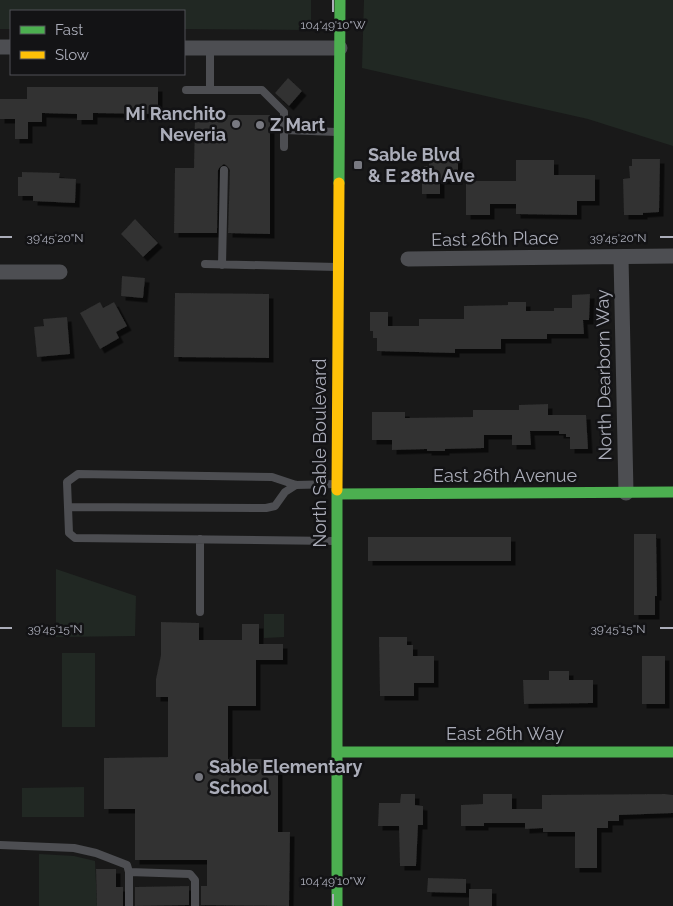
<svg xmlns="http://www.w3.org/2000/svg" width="673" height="906" font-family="Raleway,sans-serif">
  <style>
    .green { fill: #212823 }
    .building { fill: #313131; filter: url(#shadow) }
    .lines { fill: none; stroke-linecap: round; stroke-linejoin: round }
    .lane { stroke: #4d4e52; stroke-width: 8 }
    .street { stroke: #4d4e52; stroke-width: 15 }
    .fast { stroke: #4caf50; stroke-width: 11 }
    .slow { stroke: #ffc107; stroke-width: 11 }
    .ticks { fill: none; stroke: #abadb9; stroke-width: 2 }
    .poi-dot { fill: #787981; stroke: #131315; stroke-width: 2 }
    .labels { text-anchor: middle; stroke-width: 5; stroke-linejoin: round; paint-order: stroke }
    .poi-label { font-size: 18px; font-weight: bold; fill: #abadb9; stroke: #131315; text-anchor: start }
    .street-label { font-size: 18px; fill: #abadb9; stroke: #131315 }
    .ticks-label { font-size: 12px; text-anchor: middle; fill: #abadb9; stroke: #131315; stroke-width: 5; stroke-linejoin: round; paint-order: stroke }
  </style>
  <defs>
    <filter id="shadow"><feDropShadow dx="4.5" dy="4.5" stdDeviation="0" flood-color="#0009"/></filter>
  </defs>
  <rect width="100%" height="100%" fill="#191919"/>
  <path class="green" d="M0,0H311V30L184,29V11H11V29H0Z
    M364,0H673V146L588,119L362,68Z
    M56,569L136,596L135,636L56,637Z
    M264,614H284V637L264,638Z
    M62,653H95V727H62Z
    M84,787V817H22V788Z
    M39,854L74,856L95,861L97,906H39Z"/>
  <path class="building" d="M288,78L302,91L289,106L275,93Z
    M27,87H158V114L93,113V120H77V114L42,113V122H28V139H15V119H0V99H27Z
    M195,115H270V234L228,233L230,170L227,166L224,164L220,167L218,170L217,233H174L175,168H194Z
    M429,154H458V180H440V194H422V175H424V166H429Z
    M632,159H660L659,212L643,213V215H624L623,179L630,178L629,166H632Z
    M516,160H554V175H595V201H577V215L516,214V204H490V215H466V181H516Z
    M22,172L60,173L59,178L76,179L75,203L33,201V196H18V177H22Z
    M135,219L158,243L143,257L121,234Z
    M122,276L145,278L143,298L121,296Z
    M175,293L269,294V358L174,357Z
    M590,294L589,320H583L584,334H547V339H501V349H455V353L377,351V338H373V331H370V312H388V326H419V319H464V306L508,305V302H526V311H554V308H572V295Z
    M100,302L103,308L114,302L127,326L116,332L119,338L100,349L80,313Z
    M67,317L70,354L37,357L34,327L44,326L43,319Z
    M548,404V415H586L588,449H570V437H566V434H559V431H530L531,445H512V435H484V448L445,449V451H427V449L392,450V440H372V412H405V418L473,417V410H519V405Z
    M634,534H656L657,596H655V615H634Z
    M368,537H511V561H368Z
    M161,622L199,623V640H242V624H259V644H283V660H256V706H228V759H278V832H290L289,906L201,905V886H207V860H135V809H104V758L168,757V697H156V679L161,655Z
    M379,637H407V645H413V656H434V683H414V696H380Z
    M642,656H665V704H642Z
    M549,671H569V680H593V703L524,704L523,680H549Z
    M401,794H415V805L423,806V825H418L416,866H400L399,826H378L379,803H400Z
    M483,794H512V809H542V795L665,794L673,795V813L619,815V821H608V828H597V868H575V832H543V828L525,829V823H484V826H461V805L483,804Z
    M96,869H116V887H123V906H97Z
    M428,878L466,879V893L427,892Z
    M189,886V905L135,906V887Z
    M469,889H492V906H469Z"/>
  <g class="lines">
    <path class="lane" d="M210,89V48
      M186,90H262L284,112V147
      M284,130L337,132
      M205,264L337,267
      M222,265L224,170
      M69,507L266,508L275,506L285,492L296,485
      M200,539V612
      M335,541L75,538L69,533L67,482L78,474L272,477L296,485L336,484
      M0,845L74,848L96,853L127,865L129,872V906
      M129,872L190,874L195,880V906"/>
    <path class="street" d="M0,47H11
      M184,48H340
      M621,257L626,493
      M408,259L673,256
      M0,272H60"/>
    <path class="fast" d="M339,183L340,0
      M337,490V906
      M337,494L673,492
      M337,752H673"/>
    <path class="slow" d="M337,490L339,183"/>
  </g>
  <path class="ticks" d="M333,0V12M0,237H12M660,237H673M0,628H12M660,628H673M333,894V906"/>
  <g class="poi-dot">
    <circle cx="236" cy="124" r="5"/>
    <circle cx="260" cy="125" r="5"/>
    <rect x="353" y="160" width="10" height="10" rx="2.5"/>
    <circle cx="199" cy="777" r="5"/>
  </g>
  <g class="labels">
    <g class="poi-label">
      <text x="226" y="120" text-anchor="end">Mi Ranchito<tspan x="226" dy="21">Neveria</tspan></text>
      <text x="270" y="131">Z Mart</text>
      <text x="368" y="161">Sable Blvd<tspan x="368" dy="21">&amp; E 28th Ave</tspan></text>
      <text x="209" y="773">Sable Elementary<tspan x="209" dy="21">School</tspan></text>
    </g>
    <g class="street-label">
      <text transform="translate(495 239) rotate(-1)" y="6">East 26th Place</text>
      <text transform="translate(604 375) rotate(-91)" y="6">North Dearborn Way</text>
      <text transform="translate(320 453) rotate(-90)" y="6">North Sable Boulevard</text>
      <text x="505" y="482">East 26th Avenue</text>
      <text x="505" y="740">East 26th Way</text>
    </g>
  </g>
  <g class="ticks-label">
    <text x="333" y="29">104°49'10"W</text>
    <text x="55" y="242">39°45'20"N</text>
    <text x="618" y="242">39°45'20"N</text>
    <text x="55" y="633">39°45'15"N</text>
    <text x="618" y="633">39°45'15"N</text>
    <text x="333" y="885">104°49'10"W</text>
  </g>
  <rect x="10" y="10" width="175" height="65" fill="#131315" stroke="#505157"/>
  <rect x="20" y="26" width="25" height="8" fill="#4caf50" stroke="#505157"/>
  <text x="55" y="35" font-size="15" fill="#abadb9">Fast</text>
  <rect x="20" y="51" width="25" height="8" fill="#ffc107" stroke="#505157"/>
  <text x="55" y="60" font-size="15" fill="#abadb9">Slow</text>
</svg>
